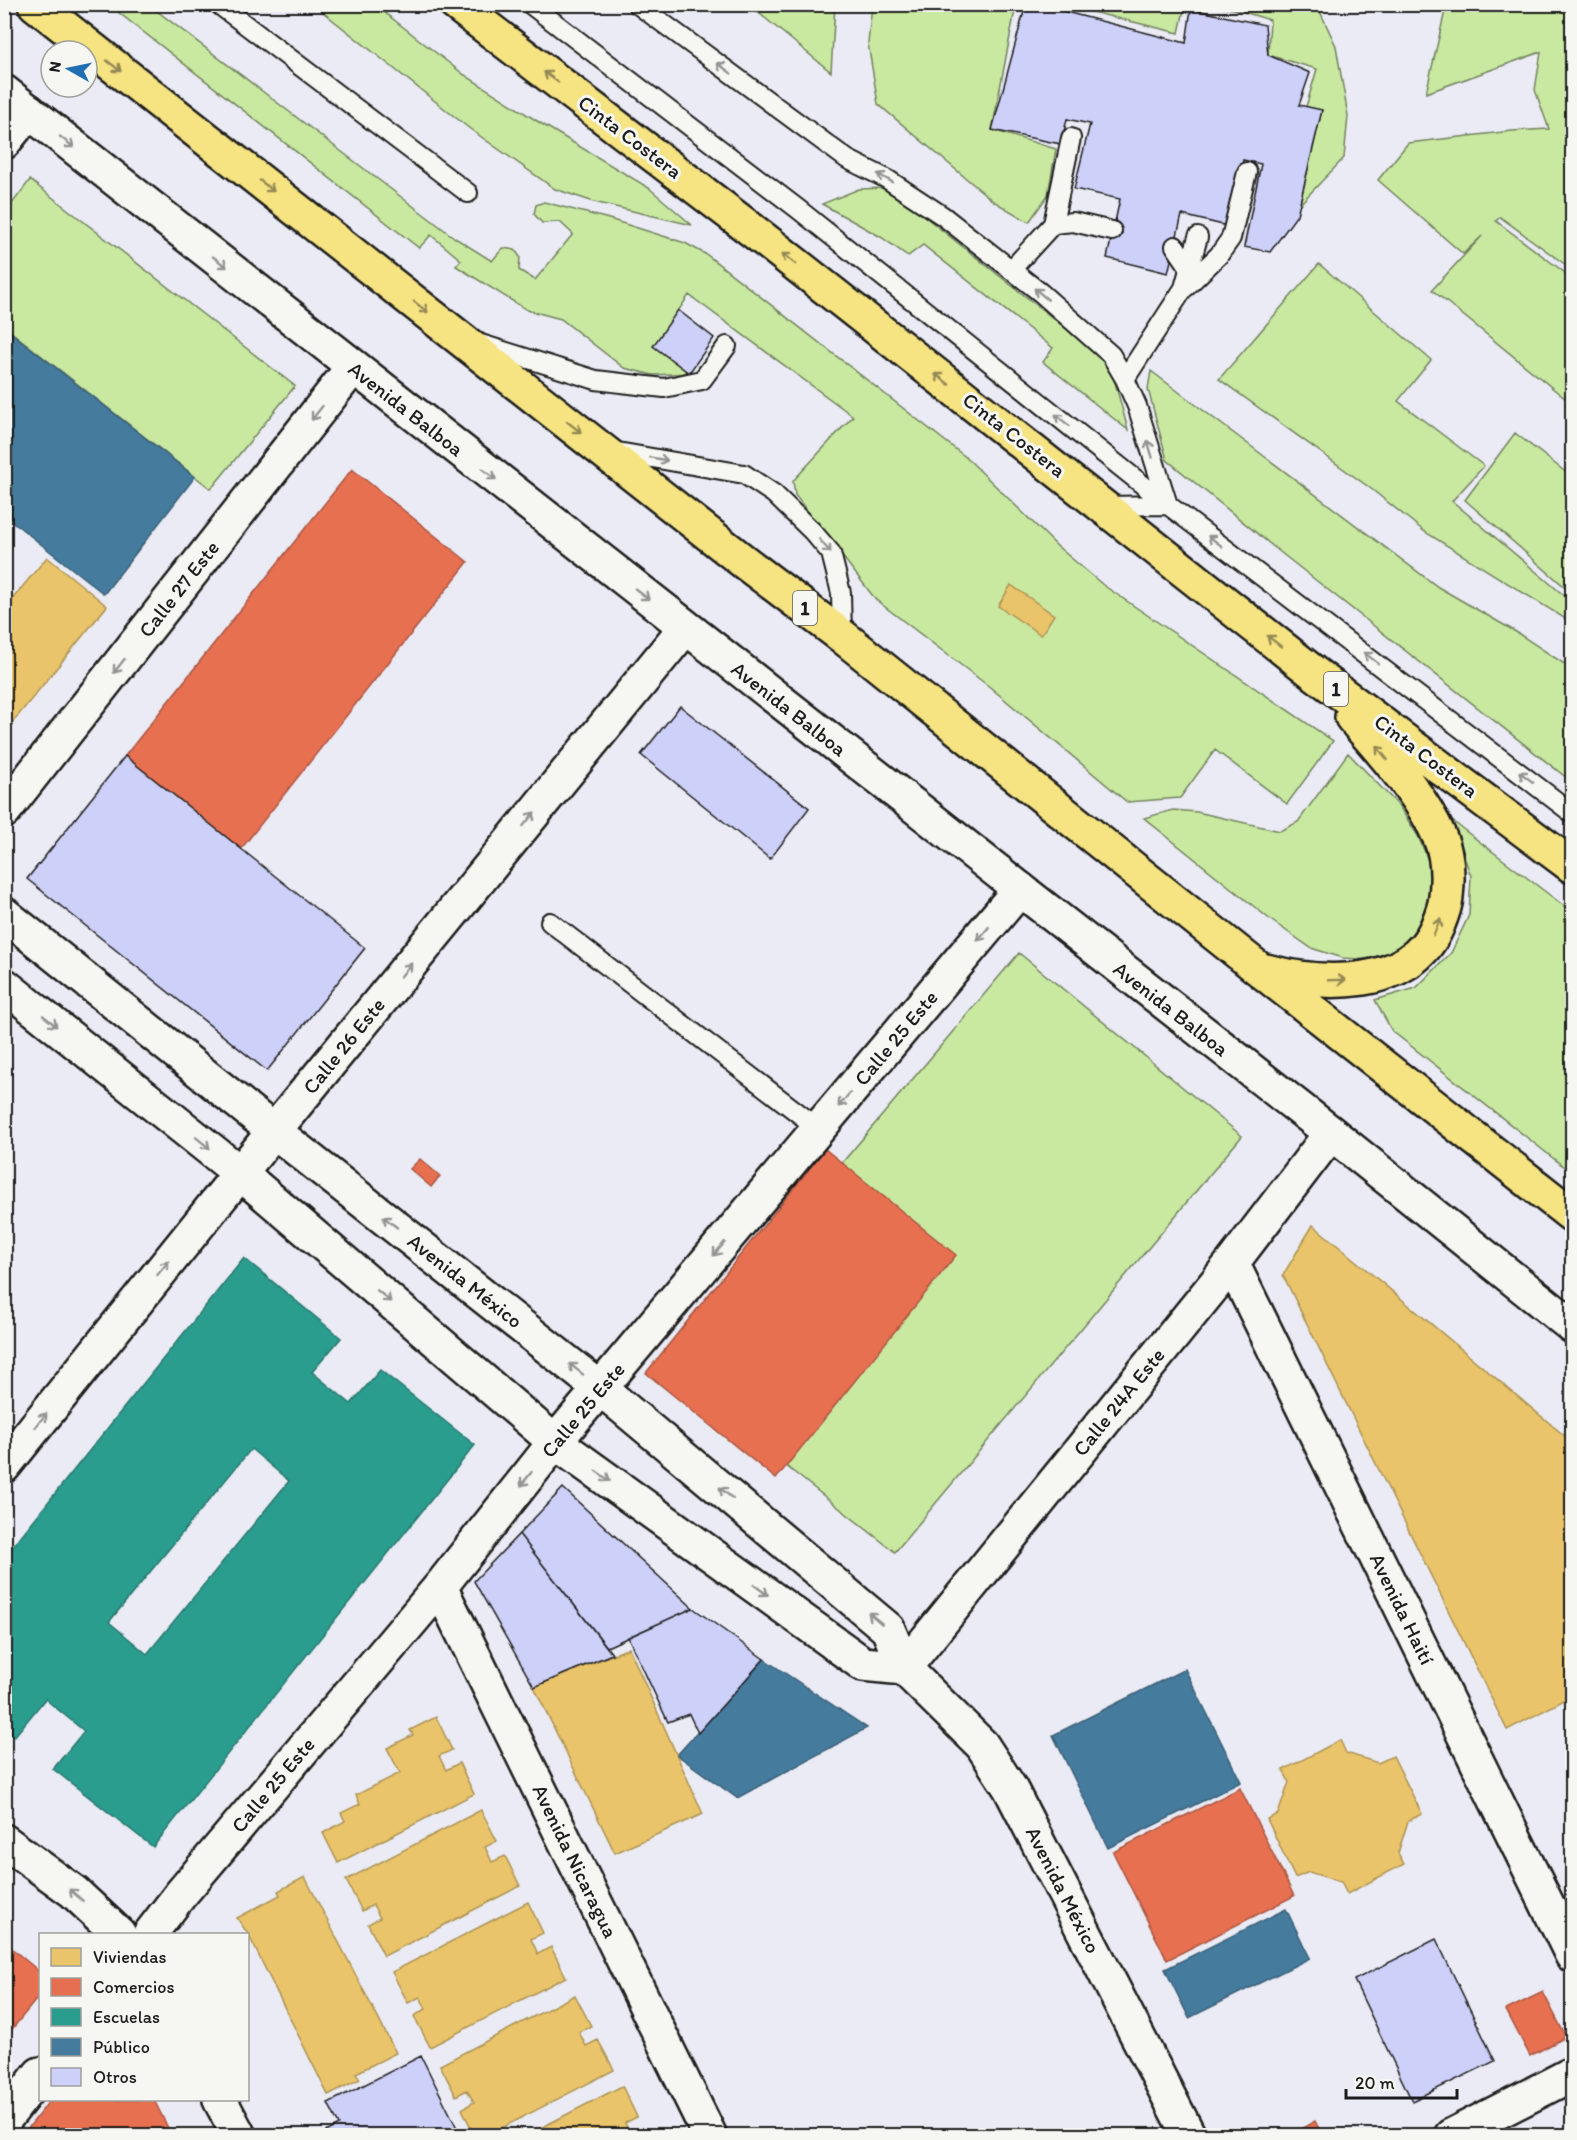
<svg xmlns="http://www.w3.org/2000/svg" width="1577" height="2140" font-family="Itim,sans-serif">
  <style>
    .green { fill: #c9e9a1; stroke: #72825e; stroke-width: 1.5 }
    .homes { fill: #e9c46a; stroke: #ac9253; stroke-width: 1.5 }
    .shops { fill: #e76f51; stroke: #aa5641; stroke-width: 1.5 }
    .schools { fill: #2a9d8f; stroke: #26766c; stroke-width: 1.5; fill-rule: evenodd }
    .public { fill: #457b9d; stroke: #395e76; stroke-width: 1.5 }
    .building { fill: #cdd0f9; stroke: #1c1c1c; stroke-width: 1.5 }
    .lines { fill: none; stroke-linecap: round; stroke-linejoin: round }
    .lane-casing { stroke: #1c1c1c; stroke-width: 22 }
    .street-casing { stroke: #1c1c1c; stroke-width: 38 }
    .secondary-casing { stroke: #1c1c1c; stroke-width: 38 }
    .highway-casing { stroke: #1c1c1c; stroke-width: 38 }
    .lane { stroke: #f6f6f2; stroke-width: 18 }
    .street { stroke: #f6f6f2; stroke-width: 33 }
    .secondary { stroke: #f6f6f2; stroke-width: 33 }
    .highway { stroke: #f6e381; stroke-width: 33 }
    .oneway { stroke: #948954 }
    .oneway2 { stroke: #949492 }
    .labels { text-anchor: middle; stroke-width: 6; stroke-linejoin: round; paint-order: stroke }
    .shield { fill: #f6f6f2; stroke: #5d5d5c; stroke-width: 1.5 }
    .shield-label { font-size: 20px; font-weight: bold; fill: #1c1c1c }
    .street-label { font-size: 21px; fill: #1c1c1c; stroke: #f6f6f2 }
  </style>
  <rect width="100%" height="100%" fill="#eaebf4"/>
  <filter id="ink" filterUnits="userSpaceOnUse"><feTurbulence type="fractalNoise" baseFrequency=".0167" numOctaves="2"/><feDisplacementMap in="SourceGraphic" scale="12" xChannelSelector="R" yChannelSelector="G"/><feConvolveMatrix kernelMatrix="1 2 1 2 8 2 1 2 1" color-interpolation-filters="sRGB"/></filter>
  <g filter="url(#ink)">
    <path class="green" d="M109,5H149L455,238L492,261L503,248L515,250L520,257L519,270L535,280L573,234L560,222L542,223L534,214L536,205L544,202L609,219L685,243L707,255L968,459L1057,546L1103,585L1333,741L1287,804L1215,750L1180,798L1127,802L991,688L876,600L795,495L793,481L853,416L689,295L654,346L689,373L653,375L624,368L561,319L527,310L456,266L461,260L431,235L419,248Z
      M314,5H375L463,74L542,124L649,188L692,225L594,202L555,189L470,129Z
      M749,5H835L831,72Z
      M872,5H1016L992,130L1056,149L1048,195L1029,222L993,201L878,104L868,43Z
      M1063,5H1185L1179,33Z
      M1206,5H1317L1336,46L1348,116L1344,158L1300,204L1322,110L1306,107L1317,69L1268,55L1270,20L1234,9Z
      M1449,5H1572V267L1570,268L1500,217L1496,221L1572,278V404L1432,290L1482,236L1463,254L1378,180L1408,143L1512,131L1549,129L1535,90L1541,52L1426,93L1445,11Z
      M30,180L295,386L211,489L5,327V213Z
      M885,188L919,212L1098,354L1113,375L1128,430L1043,362L1053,348L923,245L908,256L881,237L822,204L859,189Z
      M1319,264L1431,360L1398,401L1484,466L1452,501L1572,602V623L1425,532L1370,488L1219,379Z
      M1151,371L1438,587L1516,632L1572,669V782L1280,552L1167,460L1148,389Z
      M1515,433L1572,477V593L1465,500Z
      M1348,753L1399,806L1418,836L1431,867L1430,900L1418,929L1401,949L1375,960L1343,958L1311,948L1272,921L1144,818L1173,810L1197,812L1280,831L1298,822Z
      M1451,820L1572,912V1173L1392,1031L1375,1000L1416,988L1451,953L1469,915L1471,876Z
      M1019,953L1242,1136L895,1552L786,1466L955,1255L842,1163Z"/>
    <path class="homes" d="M47,557L107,606L4,733V609Z
      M1011,585L1054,615L1041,635L998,606Z
      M1313,1225L1572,1442V1696L1507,1730L1283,1275Z
      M629,1648L703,1814L615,1853L534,1687Z
      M436,1717L452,1750L439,1756L446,1770L459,1763L474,1794L338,1863L323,1833L345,1821L341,1813L360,1804L356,1795L400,1773L387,1748L413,1735L410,1730Z
      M1340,1740L1346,1753L1378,1763L1393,1756L1422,1814L1408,1821L1398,1853L1404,1864L1347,1894L1341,1882L1309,1872L1295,1878L1267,1819L1278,1814L1289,1782L1283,1770Z
      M481,1810L497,1841L485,1847L492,1862L505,1856L520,1886L384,1956L368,1924L380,1918L373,1905L362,1911L346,1880Z
      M305,1877L396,2053L356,2073L360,2079L328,2095L248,1934L237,1918L280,1895L278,1891Z
      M528,1902L543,1933L531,1939L538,1954L551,1947L566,1977L430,2047L414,2016L426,2009L420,1997L408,2003L392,1972Z
      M575,1995L591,2026L579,2032L586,2046L598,2040L614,2070L486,2136H475L462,2109L474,2102L467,2090L456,2096L440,2065Z
      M622,2086L637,2117L625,2123L631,2136H525Z"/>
    <path class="shops" d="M352,469L468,562L241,849L125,756Z
      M825,1149L956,1255L776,1479L646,1373Z
      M420,1159L440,1176L431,1187L410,1169Z
      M1240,1788L1294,1896L1167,1960L1113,1852Z
      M4,1942L40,1972V1995L4,2039Z
      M1543,1992L1566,2037L1530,2056L1506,2010Z
      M50,2100H154L172,2136H22Z
      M1315,2121L1323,2136H1288Z"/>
    <path class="schools" d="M244,1258L341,1338L312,1372L351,1404L380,1370L475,1445L153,1847L53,1769L84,1731L45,1699L14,1737L4,1729V1557ZM251,1449L289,1481L147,1654L109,1622Z"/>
    <path class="public" d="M4,327L195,477L104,594L4,515Z
      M764,1659L867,1728L737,1798L677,1755Z
      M1185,1669L1241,1782L1108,1848L1053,1735Z
      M1286,1909L1310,1958L1189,2018L1165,1969Z"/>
    <path class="building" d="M1026,4H1035L1186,43L1191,9L1265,25L1268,55L1310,73L1299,105L1322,110L1297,215L1270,252L1244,247L1261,164L1243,160L1227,226L1182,215L1168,273L1107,258L1120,199L1074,189L1090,124L1067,119L1061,144L992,130Z
      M678,310L714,338L689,373L653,346Z
      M680,706L809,808L770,859L641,755Z
      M125,756L365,948L267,1071L27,879Z
      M563,1488L693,1608L607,1647L519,1534Z
      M519,1534L612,1654L534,1687L474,1581Z
      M693,1608L764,1659L698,1733L689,1714L668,1722L628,1637Z
      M1436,1939L1495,2061L1412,2101L1354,1980Z
      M421,2056L461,2136H319L339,2125L328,2103Z"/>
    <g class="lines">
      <defs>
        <path id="lane" d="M218,4L468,193
          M530,4L798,209L1168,505L1572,813
          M637,4L847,159L887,179L943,216L1041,293L1111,355L1125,379L1137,406L1168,505L1105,506
          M1053,224L1071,138
          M1175,246L1190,268
          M1011,270L1053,224L1073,222L1112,231
          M1186,287L1219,255L1231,238L1247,172
          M481,344L596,380L664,388L702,380L727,346
          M1125,379L1184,288L1198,237
          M612,451L744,474L774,494L812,531L831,553L841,593L842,636
          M550,922L819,1129"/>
        <path id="street" d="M4,142L29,111
          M4,811L353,367
          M4,914L274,1131L601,1389L888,1629L904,1668L982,1745L1010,1788L1189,2136
          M4,985L240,1173L555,1442L863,1664L904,1668
          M1232,1263L1572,1955
          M440,1587L710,2136
          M904,1668L1232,1263L1331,1133
          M150,1934L180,1895L440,1587L555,1442L1020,889
          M4,2120L40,2074
          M1451,2136L1572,2074"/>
        <path id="secondary" d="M4,92L1331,1133L1572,1326
          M4,1466L274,1131L685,628
          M4,1841L74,1892L119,1934
          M220,2100L239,2136"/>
        <path id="highway" d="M35,4L743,561L842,636L1259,969L1572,1215
          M456,4L770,244L1314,673L1572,866
          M1266,971C1322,986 1410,990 1437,927C1441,917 1445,908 1446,897C1448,878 1448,856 1440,838C1420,792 1384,755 1352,717"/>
      </defs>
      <use href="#lane" class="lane-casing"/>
      <use href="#street" class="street-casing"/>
      <use href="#secondary" class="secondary-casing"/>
      <use href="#highway" class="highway-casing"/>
      <use href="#lane" class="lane"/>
      <use href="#street" class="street"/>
      <use href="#secondary" class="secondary"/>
      <use href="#highway" class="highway"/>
    </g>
    <defs><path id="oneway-shaft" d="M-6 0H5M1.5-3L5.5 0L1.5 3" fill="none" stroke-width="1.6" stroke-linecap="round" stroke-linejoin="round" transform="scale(1.5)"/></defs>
    <g class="oneway">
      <use href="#oneway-shaft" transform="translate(114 66) rotate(38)"/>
      <use href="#oneway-shaft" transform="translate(551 77) rotate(-143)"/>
      <use href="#oneway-shaft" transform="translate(267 186) rotate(38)"/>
      <use href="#oneway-shaft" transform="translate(789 259) rotate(-142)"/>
      <use href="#oneway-shaft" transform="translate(421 307) rotate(38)"/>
      <use href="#oneway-shaft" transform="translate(942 379) rotate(-142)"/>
      <use href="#oneway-shaft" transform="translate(574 427) rotate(38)"/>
      <use href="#oneway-shaft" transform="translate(1274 641) rotate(-142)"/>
      <use href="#oneway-shaft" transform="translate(1382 753) rotate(-130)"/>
      <use href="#oneway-shaft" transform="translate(1437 927) rotate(-67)"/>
      <use href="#oneway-shaft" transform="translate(1337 980) rotate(-2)"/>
    </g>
    <g class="oneway2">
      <use href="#oneway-shaft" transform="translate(724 68) rotate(-143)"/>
      <use href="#oneway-shaft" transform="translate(67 142) rotate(38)"/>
      <use href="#oneway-shaft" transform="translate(885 178) rotate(-151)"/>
      <use href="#oneway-shaft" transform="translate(220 262) rotate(38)"/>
      <use href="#oneway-shaft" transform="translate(1041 294) rotate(-140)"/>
      <use href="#oneway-shaft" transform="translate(317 413) rotate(128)"/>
      <use href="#oneway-shaft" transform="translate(1062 420) rotate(-141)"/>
      <use href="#oneway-shaft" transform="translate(1150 449) rotate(-107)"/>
      <use href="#oneway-shaft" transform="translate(659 459) rotate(10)"/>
      <use href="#oneway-shaft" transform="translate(489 474) rotate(38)"/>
      <use href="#oneway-shaft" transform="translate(1215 541) rotate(-143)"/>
      <use href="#oneway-shaft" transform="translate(825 546) rotate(50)"/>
      <use href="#oneway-shaft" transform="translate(642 594) rotate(38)"/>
      <use href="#oneway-shaft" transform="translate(1371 658) rotate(-143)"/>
      <use href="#oneway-shaft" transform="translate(119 666) rotate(128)"/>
      <use href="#oneway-shaft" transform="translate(1526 777) rotate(-143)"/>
      <use href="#oneway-shaft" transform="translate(529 819) rotate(-51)"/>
      <use href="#oneway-shaft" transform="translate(983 934) rotate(130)"/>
      <use href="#oneway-shaft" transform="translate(406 970) rotate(-51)"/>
      <use href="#oneway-shaft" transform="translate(50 1021) rotate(39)"/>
      <use href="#oneway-shaft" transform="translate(844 1100) rotate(130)"/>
      <use href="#oneway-shaft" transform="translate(203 1143) rotate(39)"/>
      <use href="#oneway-shaft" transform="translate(390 1222) rotate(-142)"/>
      <use href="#oneway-shaft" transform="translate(719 1249) rotate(130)"/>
      <use href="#oneway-shaft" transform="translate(163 1268) rotate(-51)"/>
      <use href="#oneway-shaft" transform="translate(384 1296) rotate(40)"/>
      <use href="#oneway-shaft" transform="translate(576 1369) rotate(-142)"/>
      <use href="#oneway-shaft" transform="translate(41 1420) rotate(-51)"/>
      <use href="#oneway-shaft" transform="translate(603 1476) rotate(36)"/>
      <use href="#oneway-shaft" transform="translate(526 1479) rotate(128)"/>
      <use href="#oneway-shaft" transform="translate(726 1493) rotate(-140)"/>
      <use href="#oneway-shaft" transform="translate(761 1590) rotate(36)"/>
      <use href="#oneway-shaft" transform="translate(875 1618) rotate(-140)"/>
      <use href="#oneway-shaft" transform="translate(76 1895) rotate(-139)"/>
    </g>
  </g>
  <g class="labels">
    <g class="shield">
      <rect x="793" y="591" width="24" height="34" rx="4.5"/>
      <rect x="1324" y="672" width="24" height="34" rx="4.5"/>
    </g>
    <g class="shield-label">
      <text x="805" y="615">1</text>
      <text x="1336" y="696">1</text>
    </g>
    <g class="street-label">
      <text transform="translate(630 137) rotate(37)" y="7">Cinta Costera</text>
      <text transform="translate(406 409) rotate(38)" y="7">Avenida Balboa</text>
      <text transform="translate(1014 435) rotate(38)" y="7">Cinta Costera</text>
      <text transform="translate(179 589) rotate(-52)" y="7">Calle 27 Este</text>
      <text transform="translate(789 709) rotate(38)" y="7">Avenida Balboa</text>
      <text transform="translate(1426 756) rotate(37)" y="7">Cinta Costera</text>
      <text transform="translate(1171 1009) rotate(38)" y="7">Avenida Balboa</text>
      <text transform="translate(896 1038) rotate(-50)" y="7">Calle 25 Este</text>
      <text transform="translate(344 1046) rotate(-51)" y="7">Calle 26 Este</text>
      <text transform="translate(465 1281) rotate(38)" y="7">Avenida México</text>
      <text transform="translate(1119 1402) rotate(-51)" y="7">Calle 24A Este</text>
      <text transform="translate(583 1410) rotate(-50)" y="7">Calle 25 Este</text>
      <text transform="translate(1402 1609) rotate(64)" y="7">Avenida Haití</text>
      <text transform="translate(273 1785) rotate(-50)" y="7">Calle 25 Este</text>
      <text transform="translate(575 1861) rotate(64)" y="7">Avenida Nicaragua</text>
      <text transform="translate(1063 1890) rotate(63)" y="7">Avenida México</text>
    </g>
  </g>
  <rect width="1577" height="2140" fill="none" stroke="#f6f6f2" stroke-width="24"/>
  <rect x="12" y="12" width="1553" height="2116" fill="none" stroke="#1c1c1c" stroke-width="2" filter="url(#ink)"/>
  <rect x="39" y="1933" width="210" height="168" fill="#f6f6f2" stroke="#9f9f9c" stroke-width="1.5"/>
  <rect x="51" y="1948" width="30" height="18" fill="#e9c46a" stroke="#9f9f9c" stroke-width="1.5"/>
  <text x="93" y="1963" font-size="18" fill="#1c1c1c">Viviendas</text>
  <rect x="51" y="1978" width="30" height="18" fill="#e76f51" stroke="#9f9f9c" stroke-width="1.5"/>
  <text x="93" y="1993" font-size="18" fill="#1c1c1c">Comercios</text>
  <rect x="51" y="2008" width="30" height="18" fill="#2a9d8f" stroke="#9f9f9c" stroke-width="1.5"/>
  <text x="93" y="2023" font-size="18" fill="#1c1c1c">Escuelas</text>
  <rect x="51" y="2038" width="30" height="18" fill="#457b9d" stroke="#9f9f9c" stroke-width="1.5"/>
  <text x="93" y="2053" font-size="18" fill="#1c1c1c">Público</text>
  <rect x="51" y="2068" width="30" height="18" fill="#cdd0f9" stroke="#9f9f9c" stroke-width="1.5"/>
  <text x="93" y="2083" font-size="18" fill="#1c1c1c">Otros</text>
  <g transform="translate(69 69) rotate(279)"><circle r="28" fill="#f6f6f2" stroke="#9f9f9c" stroke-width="1.5"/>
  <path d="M0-4.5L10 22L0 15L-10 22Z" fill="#1f6fb2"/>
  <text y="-9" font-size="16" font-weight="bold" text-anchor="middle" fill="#1c1c1c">N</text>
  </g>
  <path d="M1346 2089v9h111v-9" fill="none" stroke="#1c1c1c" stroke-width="3"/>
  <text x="1355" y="2089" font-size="18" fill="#1c1c1c" stroke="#f6f6f2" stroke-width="4.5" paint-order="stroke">20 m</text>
</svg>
